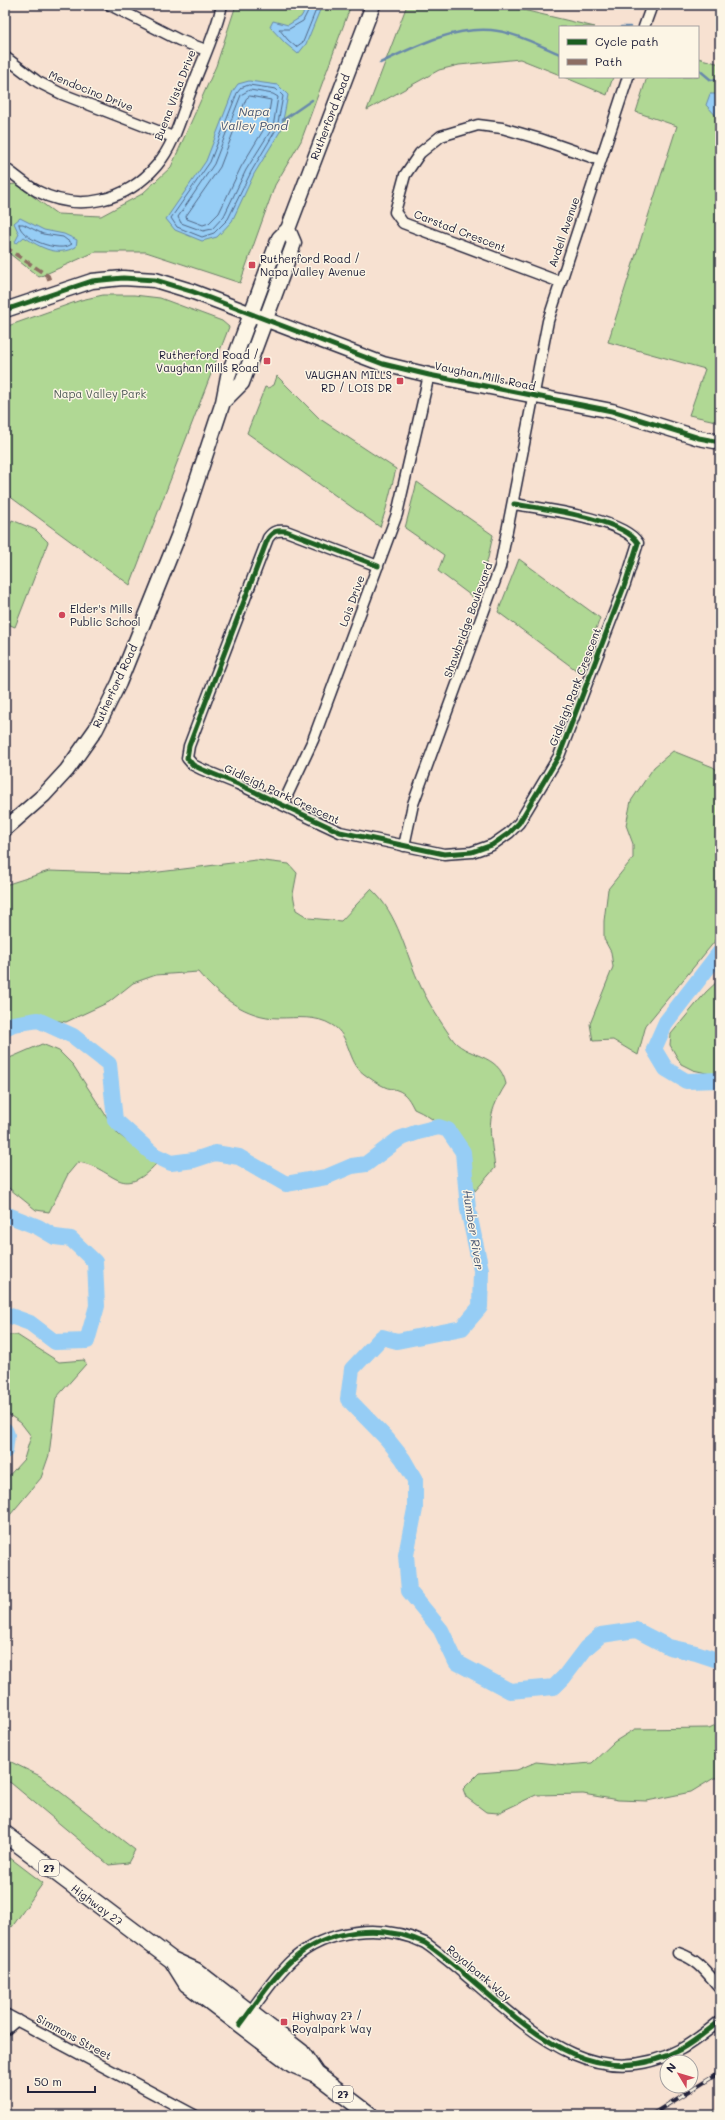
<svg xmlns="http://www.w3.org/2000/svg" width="725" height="2120" font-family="Mali,sans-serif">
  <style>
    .green { fill: #b0d894; stroke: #697d68 }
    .water { fill: #96cdf5; stroke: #6889ab }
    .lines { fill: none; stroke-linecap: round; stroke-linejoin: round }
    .shore { stroke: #506685; stroke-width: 1 }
    .stream { stroke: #6889ab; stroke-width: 2.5 }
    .river { stroke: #96cdf5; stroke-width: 16 }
    .street-casing { stroke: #22223b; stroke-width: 13 }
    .secondary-casing { stroke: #22223b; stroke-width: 17 }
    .primary-casing { stroke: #22223b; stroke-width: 19 }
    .street { stroke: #fcf5e5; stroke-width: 10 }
    .secondary { stroke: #fcf5e5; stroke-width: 14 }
    .primary { stroke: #fcf5e5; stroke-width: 16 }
    .rail-casing { stroke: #22223b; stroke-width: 4 }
    .rail { stroke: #fcf5e5; stroke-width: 2.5; stroke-dasharray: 8; stroke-linecap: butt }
    .quiet { stroke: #8d6e63; stroke-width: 4; stroke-dasharray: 8 4; stroke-linecap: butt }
    .cycleway-casing { stroke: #fcf5e5; stroke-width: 8 }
    .cycleway { stroke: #1b5e20; stroke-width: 5 }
    .poi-dot { fill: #d1495b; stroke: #fcf5e5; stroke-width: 1.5 }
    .labels { text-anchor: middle; stroke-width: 3; stroke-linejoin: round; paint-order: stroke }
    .shield { fill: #fcf5e5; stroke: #63616e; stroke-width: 1 }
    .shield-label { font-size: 10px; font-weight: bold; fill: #22223b }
    .street-label { font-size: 11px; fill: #22223b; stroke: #fcf5e5 }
    .poi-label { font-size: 11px; fill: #22223b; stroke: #fcf5e5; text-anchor: start }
    .park-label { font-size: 11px; fill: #4d5956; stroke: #fcf5e5 }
    .water-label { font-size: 12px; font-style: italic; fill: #455573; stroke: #fcf5e5 }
  </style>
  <rect width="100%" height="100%" fill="#f7e1d1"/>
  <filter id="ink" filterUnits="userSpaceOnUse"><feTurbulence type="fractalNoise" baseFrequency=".025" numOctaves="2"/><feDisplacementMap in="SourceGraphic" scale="8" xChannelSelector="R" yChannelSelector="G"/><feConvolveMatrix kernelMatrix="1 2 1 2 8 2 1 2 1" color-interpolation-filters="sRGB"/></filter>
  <g filter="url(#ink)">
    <path class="green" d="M236,5H351L301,141L275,185L240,283L146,252H95L39,277L5,250L6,185L16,184L57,214L101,216L142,194L171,167L216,66Z
      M407,5H502L595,27H560V75L520,59L459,65L439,70L367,110Z
      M698,58L720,64V422L689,415L705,369L608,342L677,126L636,112L647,77H698Z
      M564,77H613L607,95Z
      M103,295H134L160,298L222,321L229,327L130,585L5,493V327L81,300Z
      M277,376L320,419L396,469L386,509L380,527L247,433L265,387L268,388L274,385Z
      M417,482L493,535L488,558L474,598L438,571L444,555L405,528Z
      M12,520L36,530L48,542L15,627L5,623V539Z
      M519,559L600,618L580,673L498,612Z
      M673,751L713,767L720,772V935L646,1025L638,1055L613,1040L593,1041L590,1024L613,967L611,952L604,939V921L608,889L633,858V844L626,825L631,801L654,767Z
      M256,860L289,864L297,873L293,894L296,910L309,918L341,921L371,889C399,914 405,954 421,987C429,1004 440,1021 451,1037C465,1059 499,1051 506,1084C484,1119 490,1129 495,1168L475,1191C459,1152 456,1128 414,1109C410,1101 406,1093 397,1090C393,1088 388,1089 385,1087C378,1084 371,1079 364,1074C347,1062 351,1036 332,1025C316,1015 297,1018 279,1018C246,1018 218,996 198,972L156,975L133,983L109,1002L66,1022L53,1020L5,1026V885L49,871L143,874Z
      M720,979V1074H711L693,1070L681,1064L670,1045L671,1034L706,992Z
      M42,1044L59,1051L73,1065L118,1134L157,1163C120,1203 116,1168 78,1162L68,1174L49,1212L36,1210L5,1185V1060Z
      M5,1335H17L59,1362L84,1360L86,1364L56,1398L49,1455L41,1478L5,1521V1480L24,1459L31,1436L21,1423L5,1412Z
      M720,1723V1778H714L691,1792L647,1801L618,1800L583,1794L536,1795L498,1813L486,1812L466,1797L463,1789L479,1773L517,1770L536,1762L567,1765L592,1763L614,1742L635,1729L709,1728Z
      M5,1759L40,1776L135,1850L128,1863L109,1865L11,1783L5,1780Z
      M5,1854L43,1883L12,1927L5,1922Z"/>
    <path class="water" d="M308,5H322L306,44L298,54L285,43L270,27L273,21L288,25L301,17Z
      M249,81L278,85L288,95L281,130L254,174L232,221L217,237L202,241L175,230L166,219L206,161L233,91L238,84Z
      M710,94H720V120L706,105Z
      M20,218L44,230L64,234L77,240L76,247C56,257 42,248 24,237L17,243L15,242L19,234L14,223Z"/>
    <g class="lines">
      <path class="shore" d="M311,5L303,21L289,29H279L288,40L296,47L303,42L318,5
        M249,85L276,89L283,96L277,128L251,172L228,219L214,233L202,237L177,227L171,218L210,162L237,93L241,88Z
        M250,90L273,94L278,97L273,127L246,170L224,216L212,229L203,231L181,223L178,217L214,164L241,95Z
        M250,96L271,100L267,124L241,167L219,213L209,223L203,225L187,219L186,216L220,167L246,99Z
        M19,224H23L43,234L63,237L72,244C59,254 19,238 19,224Z"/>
      <path class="stream" d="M621,27H630
        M380,63C414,47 452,27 491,30C514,32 538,45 560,54
        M698,69L711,80L720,79
        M283,120L312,100"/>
      <path class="river" d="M720,952L666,1022L654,1049L666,1069L686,1081L720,1080
        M5,1028L13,1024L38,1020L73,1036L109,1064L115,1120L154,1155L171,1163L194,1160L215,1153L239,1157L286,1184L326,1177L352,1166L366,1164L399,1139L418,1132L439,1127L448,1130L463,1152L468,1209L481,1270L480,1307L462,1328L397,1341L382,1337L352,1369L348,1399L387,1439L403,1459L415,1480V1509L406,1555L409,1591L441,1630L456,1662L510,1691L554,1687L564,1677L586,1648L601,1635L636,1630L669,1647L696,1653L720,1661
        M5,1214L38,1227L55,1237L71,1239L95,1262L97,1306L87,1341L55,1342L30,1323L5,1314
        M5,1430L7,1435L5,1451"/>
      <defs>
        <path id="street" d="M110,5L179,40L206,50
          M644,27L652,5
          M5,57L38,82L62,94L173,137
          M5,168C15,175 26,185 37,191C79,213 127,201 157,165C175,144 182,113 192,88C202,61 216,33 222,5
          M560,282L403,223L395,212L405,175L420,153L441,136L478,125L502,128L540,139L600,160
          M378,566L286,531C277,530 273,531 268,538L189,746L187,758L193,765L201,769L238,784L340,832L444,854L472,852L492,845L509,833L519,823L559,756L625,584L638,543C622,518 543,509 514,504
          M283,804L313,740L397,514L429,375
          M404,846L413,804L500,567L548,321L628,77
          M678,1953C699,1960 706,1972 720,1988
          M5,2014L194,2115
          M247,2016C261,1998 274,1977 291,1961C327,1928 382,1923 425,1943C502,1995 575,2106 681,2049C694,2042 707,2031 720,2021
          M5,2030L17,2020"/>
        <path id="secondary" d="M5,310L92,281L123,278L155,280L191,291L383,364L429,375L612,411L699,438L720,442
          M223,402L242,383L294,243L288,229
          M5,829L44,795L67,770L96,729L119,683L181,529L223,402L228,376L279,238L288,229L373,5"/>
        <path id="primary" d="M5,1834L172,1960L196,1971L301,2052L316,2074
          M172,1960L187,1984L292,2064L316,2074L370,2115"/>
      </defs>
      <use href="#street" class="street-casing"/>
      <use href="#secondary" class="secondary-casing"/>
      <use href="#primary" class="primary-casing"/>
      <use href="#street" class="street"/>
      <use href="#secondary" class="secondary"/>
      <use href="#primary" class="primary"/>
      <defs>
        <path id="rail" d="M651,2115L720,2072"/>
      </defs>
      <use href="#rail" class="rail-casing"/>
      <use href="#rail" class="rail"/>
      <path class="quiet" d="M5,247L48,276L50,282"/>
      <defs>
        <path id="cycleway" d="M5,310L92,281L123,278L155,280L191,291L383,364L429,375L612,411L699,438L720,442
          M378,566L286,531C277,530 273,531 268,538L189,746L187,758L193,765L201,769L238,784L340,832L444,854L472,852L492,845L509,833L519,823L559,756L625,584L638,543C622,518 543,509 514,504
          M240,2025C256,2004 271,1979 291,1961C328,1928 382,1923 425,1943C502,1995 575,2106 681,2049C694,2042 707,2031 720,2021"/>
      </defs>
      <use href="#cycleway" class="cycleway-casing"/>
      <use href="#cycleway" class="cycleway"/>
    </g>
  </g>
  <g class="poi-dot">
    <rect x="248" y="261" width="8" height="8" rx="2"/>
    <rect x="263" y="357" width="8" height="8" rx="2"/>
    <rect x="396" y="377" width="8" height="8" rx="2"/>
    <circle cx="62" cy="615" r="4"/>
    <rect x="280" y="2018" width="8" height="8" rx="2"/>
  </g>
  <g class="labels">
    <g class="shield">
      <rect x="39" y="1860" width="20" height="16" rx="3"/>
      <rect x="333" y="2086" width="20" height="16" rx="3"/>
    </g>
    <g class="shield-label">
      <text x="49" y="1872">27</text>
      <text x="343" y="2098">27</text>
    </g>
    <g class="street-label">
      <text transform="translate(91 91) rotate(22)" y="4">Mendocino Drive</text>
      <text transform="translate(175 95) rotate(-69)" y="4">Buena Vista Drive</text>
      <text transform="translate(330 117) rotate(-69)" y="4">Rutherford Road</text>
      <text transform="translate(460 231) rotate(21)" y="4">Carstad Crescent</text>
      <text transform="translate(564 232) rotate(-71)" y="4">Avdell Avenue</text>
      <text transform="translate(485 376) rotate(12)" y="4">Vaughan Mills Road</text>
      <text transform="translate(352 601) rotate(-70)" y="4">Lois Drive</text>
      <text transform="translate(468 620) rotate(-70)" y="4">Shawbridge Boulevard</text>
      <text transform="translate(115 686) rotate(-65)" y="4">Rutherford Road</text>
      <text transform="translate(575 687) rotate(-69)" y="4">Gidleigh Park Crescent</text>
      <text transform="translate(282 794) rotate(25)" y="4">Gidleigh Park Crescent</text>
      <text transform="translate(97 1905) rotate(37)" y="4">Highway 27</text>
      <text transform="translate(479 1973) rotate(40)" y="4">Royalpark Way</text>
      <text transform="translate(74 2037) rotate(28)" y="4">Simmons Street</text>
    </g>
    <g class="poi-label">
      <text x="260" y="263">Rutherford Road /<tspan x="260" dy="13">Napa Valley Avenue</tspan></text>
      <text x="259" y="359" text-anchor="end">Rutherford Road /<tspan x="259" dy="13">Vaughan Mills Road</tspan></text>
      <text x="392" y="379" text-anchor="end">VAUGHAN MILLS<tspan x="392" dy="13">RD / LOIS DR</tspan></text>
      <text x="70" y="613">Elder's Mills<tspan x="70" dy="13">Public School</tspan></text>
      <text x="292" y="2020">Highway 27 /<tspan x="292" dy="13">Royalpark Way</tspan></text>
    </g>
    <g class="park-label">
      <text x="100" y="398">Napa Valley Park</text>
    </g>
    <g class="water-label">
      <text x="254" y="116">Napa<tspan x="254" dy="14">Valley Pond</tspan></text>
      <text transform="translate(473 1230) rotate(81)" y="4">Humber River</text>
    </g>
  </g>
  <rect width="725" height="2120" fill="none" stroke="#fcf5e5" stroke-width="20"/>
  <rect x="10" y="10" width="705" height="2100" fill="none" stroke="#22223b" stroke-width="1.5" filter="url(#ink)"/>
  <rect x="559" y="26" width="140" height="52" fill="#fcf5e5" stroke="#a5a1a1"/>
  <rect x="567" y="39" width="20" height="6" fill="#1b5e20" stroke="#a5a1a1"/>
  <text x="595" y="46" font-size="12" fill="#22223b">Cycle path</text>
  <rect x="567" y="59" width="20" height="6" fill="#8d6e63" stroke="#a5a1a1"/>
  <text x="595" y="66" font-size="12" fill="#22223b">Path</text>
  <g transform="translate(679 2074) rotate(308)"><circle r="19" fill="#fcf5e5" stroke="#a5a1a1"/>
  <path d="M0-3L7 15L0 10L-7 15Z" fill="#d1495b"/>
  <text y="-6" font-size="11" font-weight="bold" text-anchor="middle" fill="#22223b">N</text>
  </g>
  <path d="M28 2086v6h67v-6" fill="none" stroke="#22223b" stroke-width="2"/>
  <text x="34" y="2086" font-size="12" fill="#22223b" stroke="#fcf5e5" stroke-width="3" paint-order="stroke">50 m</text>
</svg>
